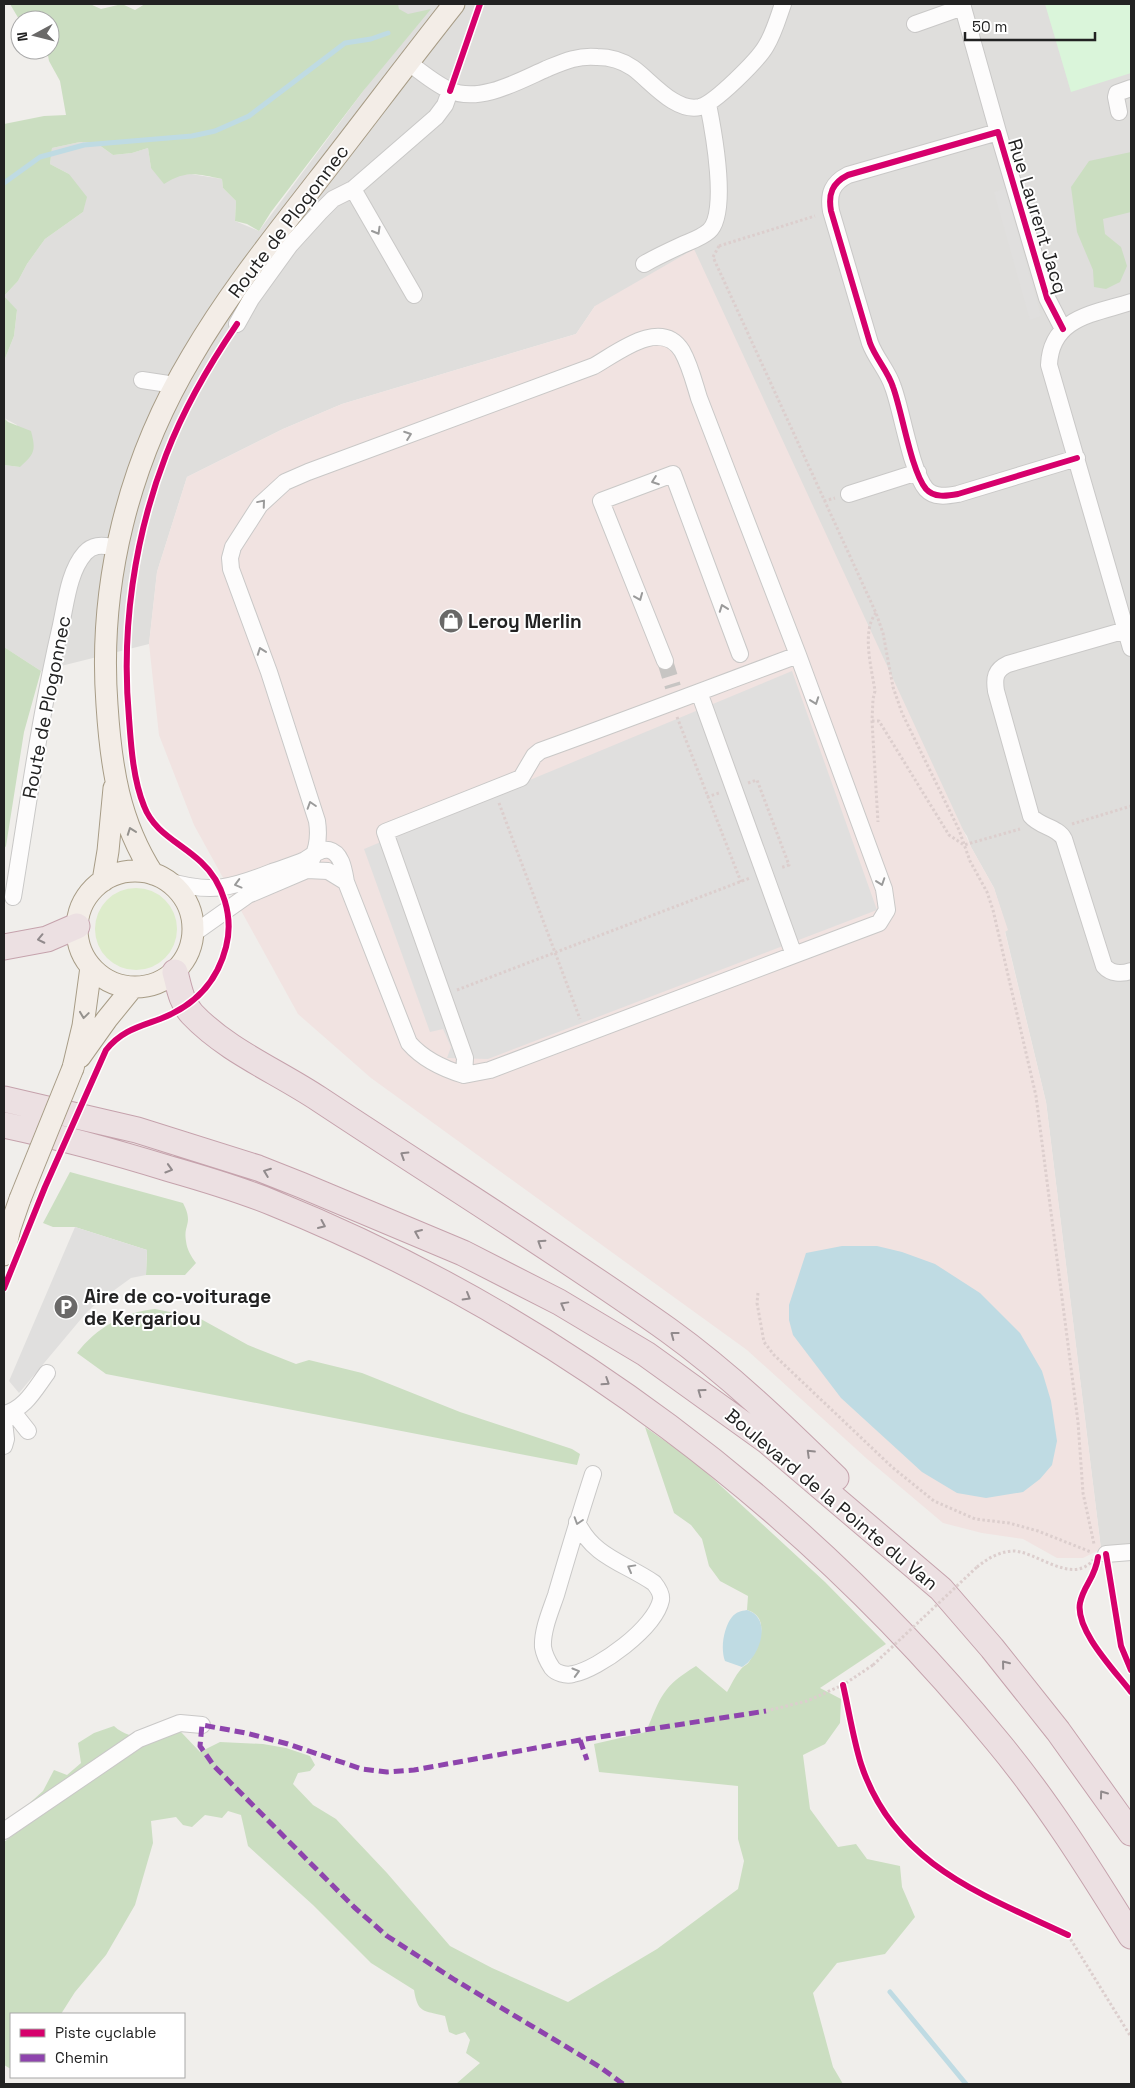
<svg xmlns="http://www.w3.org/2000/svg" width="1135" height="2088" font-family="'Space Grotesk',sans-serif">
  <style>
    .residential { fill: #dfdedc }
    .commercial { fill: #f1e3e1 }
    .grass { fill: #ddeccb }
    .forest { fill: #cbdec1 }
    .park { fill: #daf5da }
    .parking { fill: #e0dfde }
    .water { fill: #bfdbe3 }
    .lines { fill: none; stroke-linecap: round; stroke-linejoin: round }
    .stream { stroke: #bfdbe3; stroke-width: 5 }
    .minor-tunnel { stroke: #c7c5c3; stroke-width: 16; stroke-dasharray: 16 8; stroke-linecap: butt }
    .minor-casing { stroke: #c9c8c7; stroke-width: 18 }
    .major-casing { stroke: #a79c86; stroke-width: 23 }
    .highway-casing { stroke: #c5a2ac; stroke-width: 27 }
    .path { stroke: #dccecd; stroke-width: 3; stroke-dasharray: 2.5 2.5; stroke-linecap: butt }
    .minor { stroke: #fdfcfc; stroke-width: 16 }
    .major { stroke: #f3ede7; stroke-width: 21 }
    .highway { stroke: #ece0e2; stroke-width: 25 }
    .major-bridge-casing { stroke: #a79c86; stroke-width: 23; stroke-linecap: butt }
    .path-bridge { stroke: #dccecd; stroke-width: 3; stroke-dasharray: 2.5 2.5; stroke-linecap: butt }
    .major-bridge { stroke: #f3ede7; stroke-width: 21 }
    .quiet { stroke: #8e44ad; stroke-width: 5; stroke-dasharray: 10 5; stroke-linecap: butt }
    .cycleway-casing { stroke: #fff; stroke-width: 9 }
    .cycleway { stroke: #d6006c; stroke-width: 6 }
    .oneway { stroke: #9a9a9a }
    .oneway2 { stroke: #95928e }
    .oneway3 { stroke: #918a8c }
    .labels { text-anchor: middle; stroke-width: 4; stroke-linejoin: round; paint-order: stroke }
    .street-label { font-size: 19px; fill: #222; stroke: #fff }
    .poi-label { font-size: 19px; font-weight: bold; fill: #222; stroke: #fff; text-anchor: start }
  </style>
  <rect width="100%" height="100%" fill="#f0eeeb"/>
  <path class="residential" d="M334,4H1131V1546L1101,1549L1046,1102L1005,931L1007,930L994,888L971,847L967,836L595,306L576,334L342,404L283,429L187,477L157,572L149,644L41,671L4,647V465L20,467L17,425L4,418V361L14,336L17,311L4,296L18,281L27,264L45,239L83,212L69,174L50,164L52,148L80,142H95L113,155L132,153L148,148L151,168L178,175L191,174L222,179L223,188L236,201L235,221L259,231L364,90L404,28Z"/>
  <path class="commercial" d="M694,249L971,847L994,888L1008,930L1005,932L1046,1102L1101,1549L1083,1558H1057L1023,1539L982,1533L943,1523L866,1458L747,1350L371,1078L298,1014L194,825L159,735L149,644L157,572L187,477L283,429L342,404L576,334L595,306Z"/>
  <path class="grass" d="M95 929a41 41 0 1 1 82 0a41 41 0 1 1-82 0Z"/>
  <path class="forest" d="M10,4H90L101,9L122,4L135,10L145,4H398L399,9L408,14L431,9L364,90L271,212L259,231L247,224L235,221L236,201L223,188L222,179C196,174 187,170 164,184L151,168L148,148L132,153L113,155L95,142H80L52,148L50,164L69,174L87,197L83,212L45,239L27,264L18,281L4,296L17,310L14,336L4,361V124L44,116L66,115L60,81L49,61L47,50H50V20L20,21Z
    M1131,152V212L1103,219L1105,234L1121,247L1127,266L1120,282L1106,289L1094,287L1093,270L1077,232L1071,187L1089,161Z
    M4,418L8,422L31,431C36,450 35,454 20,467L4,465Z
    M4,647L41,671L24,732L6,846L4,849Z
    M70,1172L183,1203C194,1224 183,1224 186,1241C187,1250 191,1256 196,1263L185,1275H146L147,1250L75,1227H53L43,1223Z
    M155,1309L199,1318L248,1345L296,1364L309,1360L362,1373L460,1412L572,1449L580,1454L577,1465L106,1374L77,1353C96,1328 124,1312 155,1309Z
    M645,1427L695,1462L825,1582L886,1644L820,1688L841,1699L840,1723L825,1744L803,1755L810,1809L838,1847L856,1844L867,1859L900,1866L902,1887L915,1917L885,1954L837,1963L813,1993L833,2067L843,2084H456L480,2063L466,2053L470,2040L465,2032L456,2035L449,2032L445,2016C423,2010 418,2014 414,1990L371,1963L313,1905L248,1846L241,1815L228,1811L222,1818L205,1815L192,1827L183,1825L176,1817L151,1821L153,1843L135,1905L106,1955L75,1992L61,2014H11V2069L4,2065V1842L24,1827V1808L43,1791L54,1770L67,1775L81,1763L78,1743L94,1733L114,1726C132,1743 158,1737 181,1732L200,1752L220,1742L263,1744L286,1748L310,1756L315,1765L310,1771L298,1773L293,1784L313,1805L336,1819L387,1873L450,1946L492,1968L568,2002L657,1949L738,1889L744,1861L738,1839V1786L599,1772L594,1744L646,1732C661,1696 662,1687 696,1666L727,1692C731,1685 735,1676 741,1669C743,1666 747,1665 749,1662C760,1645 771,1617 747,1610L748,1596L720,1581L709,1566L702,1539L691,1525L674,1513Z"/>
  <path class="park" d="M1045,4H1131V73L1071,92Z"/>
  <path class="parking" d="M1005,189L1041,316L1030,320L994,192Z
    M792,671L877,910L488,1059L447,1058L451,1047L443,1029L430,1032L364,849Z
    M75,1227L147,1250L146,1275L131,1278L98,1302L86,1313L19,1393L9,1381Z"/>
  <path class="water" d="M842,1246H877L902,1252L935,1264L980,1293L1020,1333L1042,1371L1051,1401L1057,1441L1052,1465L1040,1479L1023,1492L986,1498L957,1493L922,1472L841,1398L793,1335L789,1320V1305L806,1253Z
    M747,1610C773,1618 760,1657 742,1667L725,1661C720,1648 724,1627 732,1617C736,1612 741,1611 747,1610Z"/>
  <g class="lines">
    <path class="stream" d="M4,183L40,157L84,145L192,136L215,131L249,116L345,43L371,39L388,33
      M890,1992L966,2084"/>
    <path class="minor-tunnel" d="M665,661L673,687"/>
    <defs>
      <path id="minor" d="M962,4L998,132
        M915,24L963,7
        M408,62C421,72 434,83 449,90C479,104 519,81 546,69C563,62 578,55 597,57C609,57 623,61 633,68C650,80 675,113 700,107C715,103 758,60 766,46C774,33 778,18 783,4
        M1119,112L1116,97L1117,93L1131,88
        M353,189L414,295
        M644,264C656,257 669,251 682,245C691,241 701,238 709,231C729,214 713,129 708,104
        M1131,302C1094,314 1051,317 1049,365L1131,648
        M237,324L251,299L290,245L320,212L333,199L353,189L436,117L445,105L450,91
        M1063,329L1047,298L998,132L848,175C832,183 828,194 831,211L870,343C876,359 888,371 893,387C902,411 911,471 926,489C934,498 947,496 958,494L1077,458
        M142,380L175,385
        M849,494L918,472
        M1126,630L1008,664C995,670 994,678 996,691L1031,816C1040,827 1058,827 1064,839L1104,966C1111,974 1122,974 1131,971
        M665,661L601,501L673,474L740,654
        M699,692L794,955L490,1070L464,1075L465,1058L385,832L521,778L534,756L540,751C626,720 712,687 798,655
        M307,870C316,852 320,841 317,821L269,672L231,569L230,558L233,547L260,505L285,482L308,472L594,366C617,353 661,317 682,351C690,365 694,382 699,398L798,655L884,889L887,910L879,923L794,955
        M168,881C211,894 232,888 272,872C283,868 294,865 305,860C312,856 320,848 329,850C342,853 344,871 346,882L409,1043C423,1059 444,1069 464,1075
        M13,897C28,806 40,715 61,625C66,602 69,571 85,553C94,543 104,546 116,547
        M193,934L248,895L307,870L328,871L346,882
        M13,1412L28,1431
        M4,1414C25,1409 35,1389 47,1373
        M4,1422L6,1439L4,1446
        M577,1522C593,1557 625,1563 654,1583C658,1588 662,1594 661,1600C655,1628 599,1669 573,1674C566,1676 556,1673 552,1668C548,1662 544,1653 543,1647C542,1630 551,1610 556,1595C568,1554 580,1514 593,1474
        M1106,1554L1131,1552
        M4,1831L139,1739L180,1723L202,1725"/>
      <path id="major" d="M77 929a58 58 0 1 1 116 0a58 58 0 1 1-116 0Z
        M153,874C119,821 111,767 107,705C98,583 129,461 192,356C228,294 274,237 318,180C364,121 408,62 454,4
        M103,881L108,851L114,788
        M80,1057L107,1019L133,987
        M73,1068L83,1026L91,967
        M4,1255L10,1228L20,1199"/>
      <path id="highway" d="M4,947L47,939L77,926
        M175,972C179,987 181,1002 192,1014C227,1051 277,1071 319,1099C435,1176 554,1249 668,1330C729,1374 783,1426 836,1478
        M4,1099L137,1130L258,1168L301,1185L463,1253L559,1302L646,1354L767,1441L941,1589L992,1648L1058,1731L1131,1833
        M4,1125C60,1137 115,1152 170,1169C205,1179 239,1189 273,1203C555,1317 804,1506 997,1741C1047,1801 1090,1870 1131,1936"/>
    </defs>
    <use href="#minor" class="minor-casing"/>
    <use href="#major" class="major-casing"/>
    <use href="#highway" class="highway-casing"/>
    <path class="path" d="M719,246L713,257L876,613L883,633L893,687L902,713L959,830L970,861L987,892L993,910L1036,1096L1078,1422L1083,1493L1094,1544
      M719,246L815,216
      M824,501L835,498
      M876,613C861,631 872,670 875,691L873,699L872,721L878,822
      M677,717L741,882
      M872,721H879L949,835L964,845L1020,829
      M748,783L757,780L789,865L780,868
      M707,797L719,793
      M499,803L580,1019
      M1072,824L1131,806
      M457,990L750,878
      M758,1293L757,1303L764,1342L774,1355L892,1467L934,1501L975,1519L1009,1523L1038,1531L1091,1552
      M977,1567C987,1559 998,1552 1012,1551C1035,1550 1072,1586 1093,1560
      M1108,1568L1121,1646L1131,1670
      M766,1711L807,1701L843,1685L873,1665
      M1068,1935L1131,2037"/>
    <use href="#minor" class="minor"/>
    <use href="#major" class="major"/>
    <use href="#highway" class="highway"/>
    <defs>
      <path id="major-bridge" d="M20,1199L73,1068"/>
    </defs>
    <use href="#major-bridge" class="major-bridge-casing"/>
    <path class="path-bridge" d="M873,1665L977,1567"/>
    <use href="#major-bridge" class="major-bridge"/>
    <path class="quiet" d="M580,1740L587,1760
      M623,2084L600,2067L455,1980L387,1936L354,1907L214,1766L200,1746L202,1725L246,1733L288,1744L362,1769L387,1772L414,1770L580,1740L766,1711"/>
    <defs>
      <path id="cycleway" d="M450,91L480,4
        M1063,329L1047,298L998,132L848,175C832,183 828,194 831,211L870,343C876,359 888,371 893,387C902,411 911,471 926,489C934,498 947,496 958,494L1077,458
        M4,1288L45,1187L106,1050C121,1031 138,1027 160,1019C194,1006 217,983 226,947C234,917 223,882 201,862C181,843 154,833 144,806C133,779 131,746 129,718C121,630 134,538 166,455C184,408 209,365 237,324
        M1106,1554L1121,1646L1131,1670
        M1098,1557C1095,1579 1084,1584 1080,1603C1075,1630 1115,1671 1131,1692
        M843,1685C849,1711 853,1738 861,1764C894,1864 981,1894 1068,1935"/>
    </defs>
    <use href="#cycleway" class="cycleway-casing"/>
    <use href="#cycleway" class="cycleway"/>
  </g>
  <defs><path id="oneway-chevron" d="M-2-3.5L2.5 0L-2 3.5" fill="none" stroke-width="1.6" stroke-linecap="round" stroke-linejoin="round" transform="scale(1.25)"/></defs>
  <g class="oneway">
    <use href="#oneway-chevron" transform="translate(377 231) rotate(60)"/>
    <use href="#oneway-chevron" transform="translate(408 435) rotate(-20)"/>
    <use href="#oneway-chevron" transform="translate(655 481) rotate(160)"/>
    <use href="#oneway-chevron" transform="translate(262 503) rotate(-50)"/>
    <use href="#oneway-chevron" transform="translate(639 597) rotate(68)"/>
    <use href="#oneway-chevron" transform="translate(723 608) rotate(-110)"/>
    <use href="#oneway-chevron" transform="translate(261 651) rotate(-110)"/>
    <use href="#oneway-chevron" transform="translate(815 701) rotate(70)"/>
    <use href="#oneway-chevron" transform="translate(311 805) rotate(-108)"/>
    <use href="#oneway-chevron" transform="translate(881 882) rotate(71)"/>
    <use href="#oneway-chevron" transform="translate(238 884) rotate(165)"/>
    <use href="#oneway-chevron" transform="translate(578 1521) rotate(108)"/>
    <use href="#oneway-chevron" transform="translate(631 1568) rotate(-151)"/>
    <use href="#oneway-chevron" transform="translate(576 1672) rotate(-16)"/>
  </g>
  <g class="oneway2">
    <use href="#oneway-chevron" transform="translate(131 831) rotate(-110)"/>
    <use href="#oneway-chevron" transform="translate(84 1015) rotate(98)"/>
  </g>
  <g class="oneway3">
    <use href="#oneway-chevron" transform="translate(41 939) rotate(168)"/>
    <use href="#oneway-chevron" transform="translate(404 1155) rotate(-148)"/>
    <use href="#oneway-chevron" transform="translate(169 1169) rotate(17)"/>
    <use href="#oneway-chevron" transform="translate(267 1172) rotate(-159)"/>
    <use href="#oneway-chevron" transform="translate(322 1225) rotate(24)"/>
    <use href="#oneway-chevron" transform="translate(418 1233) rotate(-157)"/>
    <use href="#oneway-chevron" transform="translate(541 1243) rotate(-147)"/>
    <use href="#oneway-chevron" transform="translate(467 1297) rotate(30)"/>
    <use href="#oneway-chevron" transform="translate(564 1305) rotate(-151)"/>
    <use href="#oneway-chevron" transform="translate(674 1335) rotate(-143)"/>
    <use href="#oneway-chevron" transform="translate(606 1382) rotate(33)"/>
    <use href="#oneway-chevron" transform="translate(701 1392) rotate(-144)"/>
    <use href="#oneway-chevron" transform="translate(810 1453) rotate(-136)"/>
    <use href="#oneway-chevron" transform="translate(1005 1664) rotate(-129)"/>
    <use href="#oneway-chevron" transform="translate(1103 1794) rotate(-126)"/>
  </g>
  <defs>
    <symbol id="shop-disc" viewBox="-11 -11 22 22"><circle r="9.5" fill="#6a6968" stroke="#fff"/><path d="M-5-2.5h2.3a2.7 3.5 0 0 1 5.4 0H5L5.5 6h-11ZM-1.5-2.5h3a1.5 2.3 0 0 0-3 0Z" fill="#fff"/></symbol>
    <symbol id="parking-disc" viewBox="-11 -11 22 22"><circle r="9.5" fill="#6a6968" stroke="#fff"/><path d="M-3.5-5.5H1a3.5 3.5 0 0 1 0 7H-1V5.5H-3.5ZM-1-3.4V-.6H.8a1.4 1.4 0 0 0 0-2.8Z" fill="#fff"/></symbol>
  </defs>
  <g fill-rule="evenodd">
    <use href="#shop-disc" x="437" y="607" width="28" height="28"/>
    <use href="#parking-disc" x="52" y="1293" width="28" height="28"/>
  </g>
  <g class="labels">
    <g class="street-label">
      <text transform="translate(1038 216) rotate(73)" y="7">Rue Laurent Jacq</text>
      <text transform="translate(288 221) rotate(-53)" y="7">Route de Plogonnec</text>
      <text transform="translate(46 707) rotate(-79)" y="7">Route de Plogonnec</text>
      <text transform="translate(832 1499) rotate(40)" y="7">Boulevard de la Pointe du Van</text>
    </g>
    <g class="poi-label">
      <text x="468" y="628">Leroy Merlin</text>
      <text x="84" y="1303">Aire de co-voiturage<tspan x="84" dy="22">de Kergariou</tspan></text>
    </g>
  </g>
  <rect width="1135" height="2088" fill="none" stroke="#222222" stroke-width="10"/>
  <rect x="10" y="2013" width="175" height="65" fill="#ffffff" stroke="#a7a7a7"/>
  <rect x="20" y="2029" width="25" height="8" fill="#d6006c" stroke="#a7a7a7"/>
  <text x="55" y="2038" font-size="15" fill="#222222">Piste cyclable</text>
  <rect x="20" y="2054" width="25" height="8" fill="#8e44ad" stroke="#a7a7a7"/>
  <text x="55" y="2063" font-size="15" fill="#222222">Chemin</text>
  <g transform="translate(35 35) rotate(263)"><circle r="24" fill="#ffffff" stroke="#a7a7a7"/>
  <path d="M0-4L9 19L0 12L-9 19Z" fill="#6a6968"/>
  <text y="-8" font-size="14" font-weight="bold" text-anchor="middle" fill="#222222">N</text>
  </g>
  <path d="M965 32v8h130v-8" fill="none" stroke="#222222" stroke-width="2.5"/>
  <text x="972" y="32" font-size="15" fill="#222222" stroke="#ffffff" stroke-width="4" paint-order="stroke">50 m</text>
</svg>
